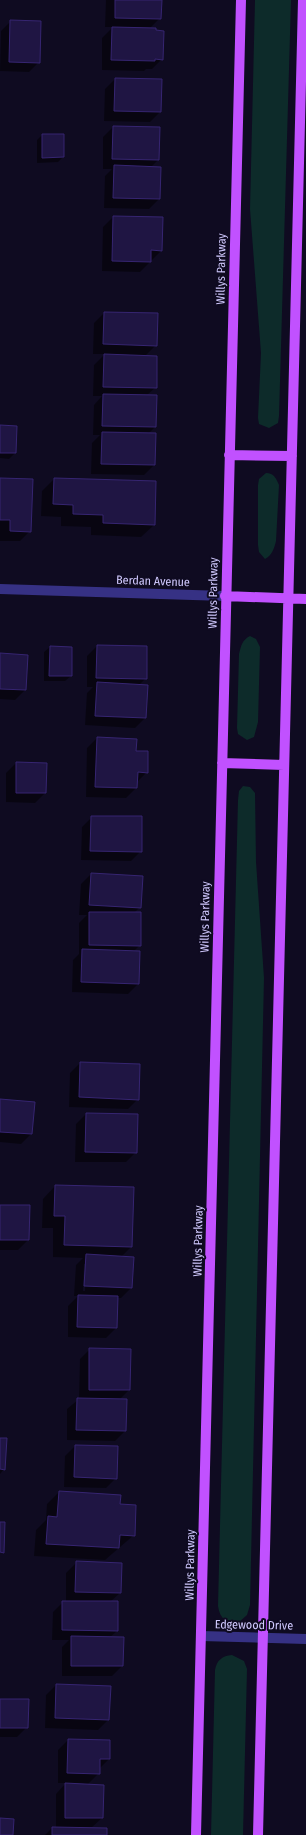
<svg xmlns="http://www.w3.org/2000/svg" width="306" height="1835" font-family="'Fira Sans Condensed',sans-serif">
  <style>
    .green { fill: #0d2b2a }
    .shadow { fill: #0007; fill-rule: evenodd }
    .building { fill: #1f1543; stroke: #362571 }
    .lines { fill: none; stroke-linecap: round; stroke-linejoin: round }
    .minor { stroke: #363184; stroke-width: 10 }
    .major { stroke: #c151ff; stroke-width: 10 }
    .labels { text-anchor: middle; stroke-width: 4; stroke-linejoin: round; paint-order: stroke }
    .street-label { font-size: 12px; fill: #d1caff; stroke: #0f0b21 }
  </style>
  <rect width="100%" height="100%" fill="#0f0b21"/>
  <path class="green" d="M255,0H291L279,416L278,423L269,428L259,424L258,418L261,353L250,209Z
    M266,473C274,473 276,478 279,485L276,541C274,549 272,555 265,559L259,552L258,545V485L259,479Z
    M250,636L256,639L260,647L258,722L254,737L247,740L238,734L237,728L239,654C241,646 242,640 250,636Z
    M243,786L250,787L255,793L256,862L264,978L250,1605L247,1615L238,1623C226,1623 220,1619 218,1606L238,800L239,791Z
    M232,1655L244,1661L247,1669L243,1835H211L215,1670C217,1660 222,1656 232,1655Z"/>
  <path class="shadow" d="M106,0H161L160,18L150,28L162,59L152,69H146L144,71L102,70V38L113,27H105Z
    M11,21L39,62L29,72L0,71L1,31Z
    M115,79L160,112L150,122L104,121L105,89Z
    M113,127L159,128L158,160L151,167L160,168L159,199L149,209L104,208L105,176L112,169H103V137Z
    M42,135L63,157L58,162L37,163V140Z
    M113,217L161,251L140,272L102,271L103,227Z
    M104,313L156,345L145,356L156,387L147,395L155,427L148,434H155L154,465L144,475L91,474L92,443L100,435H93L94,405L102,396H93L94,365L105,354H93L94,323Z
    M0,426L16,427L15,453L9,459L0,458Z
    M0,479L30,531L20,541H0Z
    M54,479L154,525L141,537L91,535V527L61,526V517L41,516L42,491Z
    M97,646L146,678L139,685L145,718L135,728L85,725L87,693L93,687H87V656Z
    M50,647L71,676L65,681H44V652Z
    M0,654L25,690L15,700L0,699Z
    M97,738L135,752L147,772L137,782L136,788L126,798L86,797L87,748Z
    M16,763L45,793L35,803L6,802V773Z
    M92,817L141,851L131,861L81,860L82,827Z
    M91,874L140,907L134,913L140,945L133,952L138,984L128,994L72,992L73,960L79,954V923L87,915H79L81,884Z
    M80,1063L138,1099L128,1109L69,1107L70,1073Z
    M0,1100L31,1134L21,1144L0,1142Z
    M86,1114L136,1152L126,1162H75L76,1124Z
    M55,1186L131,1247L121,1257H133L131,1288L121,1298H117L116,1328L106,1338L68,1337V1306L78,1296H74L76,1265L83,1258L53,1257V1228H42L43,1199ZM84,1264H86L85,1291H83Z
    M0,1206L28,1240L18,1250H0Z
    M90,1349L129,1390L119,1400H126L125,1431L115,1441L67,1440V1409L79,1399L80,1359Z
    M0,1439L4,1469L0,1474Z
    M75,1446L116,1478L106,1488L64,1487L65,1456Z
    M59,1492L119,1505L134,1535L105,1560L34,1556L36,1530L46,1520L47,1504Z
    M76,1563L120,1593L110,1602L117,1631L109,1638H123L122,1666L112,1676H62V1647L69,1640H52L53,1612L63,1602H66V1573Z
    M56,1685L108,1720L98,1730L45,1728L46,1695Z
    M0,1700L27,1727L17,1737H0Z
    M68,1740L109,1741V1759L99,1769V1773L87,1785L102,1818L90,1829L106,1835H45L52,1828H56V1794L66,1783H58V1750Z"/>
  <path class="building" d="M115,0H162L161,19L115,18Z
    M10,20L41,21L40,63L9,62Z
    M112,27L156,28V30L164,31L163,60L155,59V61L111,60Z
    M115,78L162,79L161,112L114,111Z
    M113,126L160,127L159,160L112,159Z
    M42,134H64V157L42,158Z
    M114,165L161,167L160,199L113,198Z
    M113,216L163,217L162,251L151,250V262L112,261Z
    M104,312L158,313L157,346L103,344Z
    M104,354L157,356V388L103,387Z
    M103,394L157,395L156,427L102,426Z
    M0,425L17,426L16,453H0Z
    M102,432L156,433L155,465L101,464Z
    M0,478L33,479L31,532L10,531V520H0Z
    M54,478L156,481L155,525L103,523V515L73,514V505L53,504Z
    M97,645L147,646V679L96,678Z
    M50,646L72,647V676H49Z
    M0,653L28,655L26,690L0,689Z
    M97,682L148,685L146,718L95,716Z
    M97,737L137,739L136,751H148V773L138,772L137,788L95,787Z
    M16,762L47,763L46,793H16Z
    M91,816H142V852L90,851Z
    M91,873L143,876L141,908L89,905Z
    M89,912H141V946L89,945Z
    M82,949L140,951L139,984L81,982Z
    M80,1062L140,1064L139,1100L79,1097Z
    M0,1099L35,1102L32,1134L0,1132Z
    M86,1113L138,1114L137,1153L85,1152Z
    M55,1185L134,1187L132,1247L64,1245L65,1216H54Z
    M0,1205H30L29,1240H0Z
    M86,1254L134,1257L132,1288L84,1286Z
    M78,1295L118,1296L117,1328L77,1327Z
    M89,1348L131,1349L130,1390H89Z
    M77,1398L127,1399L126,1431L76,1430Z
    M0,1438H7L5,1470L0,1469Z
    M75,1445L118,1446L117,1479L74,1477Z
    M59,1491L121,1495L120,1504L136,1505L135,1536L120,1535L119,1548L46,1544L48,1516L57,1517Z
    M0,1522H5L4,1553L0,1552Z
    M76,1561L122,1563L121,1593L75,1592Z
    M62,1601H118V1631L62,1630Z
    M71,1636L124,1637L123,1666H71Z
    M56,1684L111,1686L109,1720L55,1718Z
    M0,1699H29L28,1728H0Z
    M68,1739L110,1740V1759H100V1774L67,1773Z
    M65,1783L104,1785L103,1818H65Z
    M0,1818L14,1819L13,1835H0Z
    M52,1827L107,1828V1835H52Z"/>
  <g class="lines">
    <path class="minor" d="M0,589L225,596
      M201,1636L306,1639"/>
    <path class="major" d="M229,455L292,456
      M225,596L306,599
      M222,763L284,765
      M196,1835L241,0
      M258,1835L303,0"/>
  </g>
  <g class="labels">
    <g class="street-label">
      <text transform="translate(221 269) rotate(-89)" y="4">Willys Parkway</text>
      <text transform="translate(153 581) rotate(2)" y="4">Berdan Avenue</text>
      <text transform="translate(213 593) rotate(-89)" y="4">Willys Parkway</text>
      <text transform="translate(205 917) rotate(-89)" y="4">Willys Parkway</text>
      <text transform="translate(198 1241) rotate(-89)" y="4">Willys Parkway</text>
      <text transform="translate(190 1565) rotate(-89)" y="4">Willys Parkway</text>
      <text transform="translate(254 1625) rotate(1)" y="4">Edgewood Drive</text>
    </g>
  </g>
</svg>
